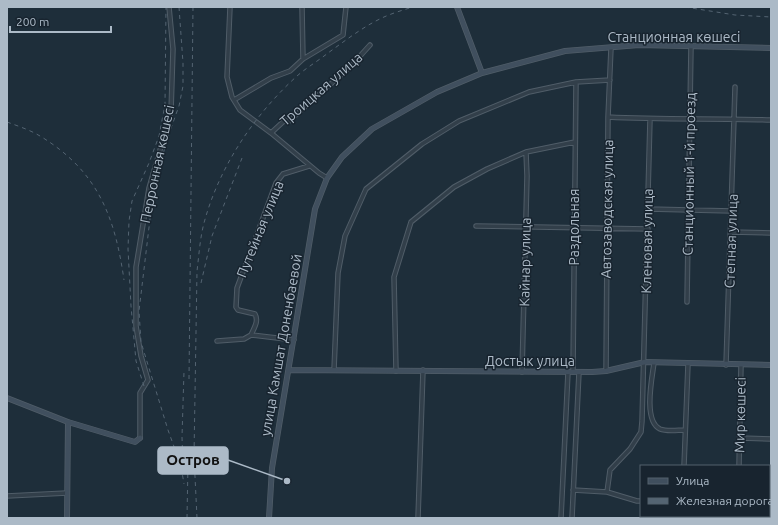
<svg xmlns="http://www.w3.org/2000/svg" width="778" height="525" font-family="Ubuntu,sans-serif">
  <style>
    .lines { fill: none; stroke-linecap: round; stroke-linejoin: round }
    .street-casing { stroke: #505d68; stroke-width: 5.5 }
    .secondary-casing { stroke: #505d68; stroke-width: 6 }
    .street { stroke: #323f4a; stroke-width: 3.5 }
    .secondary { stroke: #404f5e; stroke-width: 4.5 }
    .rail { stroke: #546472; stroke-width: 1; stroke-dasharray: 4 4; stroke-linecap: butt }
    .labels { text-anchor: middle; stroke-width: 3; stroke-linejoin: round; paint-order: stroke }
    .street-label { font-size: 14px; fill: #acbac7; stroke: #18242f }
    .leader { fill: none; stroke: #acbac7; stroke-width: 1.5 }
    .callout-dot { fill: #acbac7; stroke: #18242f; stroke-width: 1.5 }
    .callout { fill: #acbac7; stroke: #acbac7; stroke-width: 1.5 }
    .callout-label { font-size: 15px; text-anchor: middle; font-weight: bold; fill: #111 }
  </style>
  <rect width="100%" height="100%" fill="#1e2e3a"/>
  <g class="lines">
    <defs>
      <path id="street" d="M230,7L227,77L232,97L240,110L271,133L319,173L327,178
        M302,7L303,59
        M234,100L271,78L290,71L303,59L343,35L346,7
        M608,117C663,120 717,118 771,120
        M271,133L285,120L288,122L351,66L370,45
        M648,209L732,211
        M476,226L648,229
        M731,232L771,233
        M687,302L691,46
        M251,335C254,328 259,321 255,314L238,310L236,307L237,288L276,183L283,174L309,166
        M217,341L244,339L251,335L294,340
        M654,363C652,378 643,421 660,429C667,432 678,430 685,430
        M726,365L735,87
        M334,370L338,273L345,236L366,189L422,144L459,121L529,92L576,82L610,80
        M396,371L394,277L411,222L454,187L487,169L526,152L575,142
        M606,371L608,117L611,48
        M522,372L527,176L526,152
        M573,372L576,82
        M140,438V393L148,380L141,356L136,326V267L149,188L171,112L173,49L169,7
        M740,438L771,439
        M684,466L688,364
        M739,466L741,365
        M573,490L607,492L637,501H641
        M607,492L610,470L630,449L641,432L642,421L650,119
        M7,496L67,493
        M769,504H771
        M418,518L423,370
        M561,518L568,372
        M572,518L579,372
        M684,518V516
        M738,518V516"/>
      <path id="secondary" d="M457,7L482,73
        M289,370L592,372L606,371L645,362L771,365
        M7,398L68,422L135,442L140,438
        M67,518L68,422
        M269,518L272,468L315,209L327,178L342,157L372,129L437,92L482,73L565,51L639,45L771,48"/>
    </defs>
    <use href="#street" class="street-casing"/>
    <use href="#secondary" class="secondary-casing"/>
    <use href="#street" class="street"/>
    <use href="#secondary" class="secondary"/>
    <path class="rail" d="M179,7L183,63V86L179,106L167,139L153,194L139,311L141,342L168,430L181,466L184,484
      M685,7L735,15L771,17
      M7,122C18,126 30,130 40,136C98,171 115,217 124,280
      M201,283L212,236L242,158
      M189,379L193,7
      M144,386L136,361L131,306L128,249L129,221L132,201L149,163L159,136L165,105L166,7
      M183,465L182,437L184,371
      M187,518L188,463
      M197,518L194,456L197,271C199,255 200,238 204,223C219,167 254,115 297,76C306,68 318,61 328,53C346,40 364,26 384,17C393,13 403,10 413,7"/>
  </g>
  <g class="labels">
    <g class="street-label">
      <text x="674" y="42">Станционная көшесі</text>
      <text transform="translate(321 89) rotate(-41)" y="5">Троицкая улица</text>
      <text transform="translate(157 164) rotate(-78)" y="5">Перронная көшесі</text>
      <text transform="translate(689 174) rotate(-89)" y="5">Станционный 1-й проезд</text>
      <text transform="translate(607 209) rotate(-89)" y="5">Автозаводская улица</text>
      <text transform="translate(574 227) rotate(-90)" y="5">Раздольная</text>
      <text transform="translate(260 229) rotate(-68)" y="5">Путейная улица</text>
      <text transform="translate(647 241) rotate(-89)" y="5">Кленовая улица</text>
      <text transform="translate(731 241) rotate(-88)" y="5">Степная улица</text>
      <text transform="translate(525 262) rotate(-89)" y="5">Кайнар улица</text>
      <text transform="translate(281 345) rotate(-80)" y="5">улица Камшат Доненбаевой</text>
      <text x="530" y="366">Достык улица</text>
      <text transform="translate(740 415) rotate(-89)" y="5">Мир көшесі</text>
    </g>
  </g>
  <path class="leader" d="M287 481L228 460"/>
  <circle class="callout-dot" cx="287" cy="481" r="4"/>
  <rect class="callout" x="158" y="447" width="70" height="27" rx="4"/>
  <g class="callout-label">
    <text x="193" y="465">Остров</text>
  </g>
  <rect width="778" height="525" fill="none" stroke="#acbac7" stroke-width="16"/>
  <rect x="640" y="465" width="130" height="52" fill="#18242f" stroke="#53606c"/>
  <rect x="648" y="478" width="20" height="6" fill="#404f5e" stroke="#53606c"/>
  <text x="676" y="485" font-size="12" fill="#acbac7">Улица</text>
  <rect x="648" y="498" width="20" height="6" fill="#546472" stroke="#53606c"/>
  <text x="676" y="505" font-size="12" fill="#acbac7">Железная дорога</text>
  <path d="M10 26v6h101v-6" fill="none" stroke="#acbac7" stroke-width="2"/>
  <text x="16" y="26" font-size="12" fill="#acbac7" stroke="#18242f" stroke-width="3" paint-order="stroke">200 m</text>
</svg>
